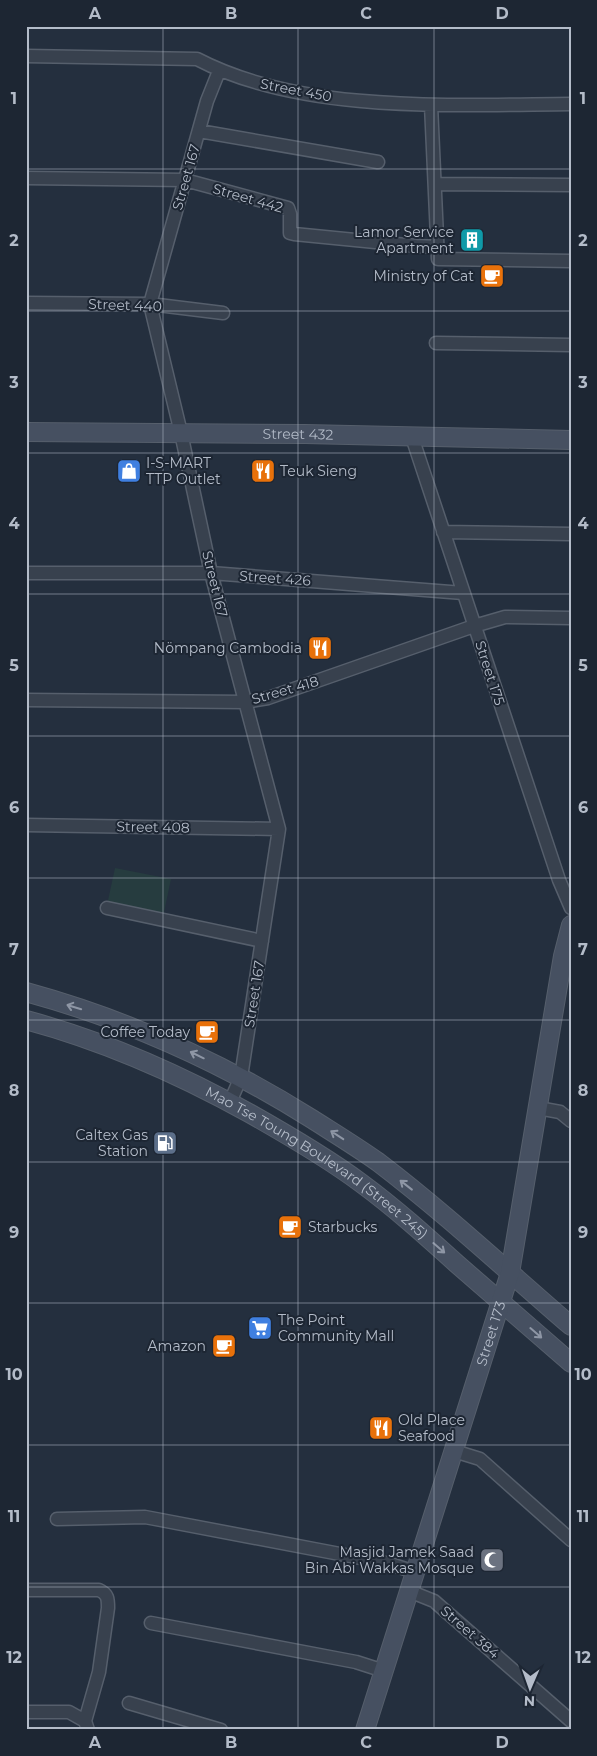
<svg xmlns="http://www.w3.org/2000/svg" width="597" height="1756" font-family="Montserrat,sans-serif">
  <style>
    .green { fill: #263c3f }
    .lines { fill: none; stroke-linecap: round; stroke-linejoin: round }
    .street-casing { stroke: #565f6c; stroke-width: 15 }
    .secondary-casing { stroke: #565f6c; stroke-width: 20 }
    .street { stroke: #38414e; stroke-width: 12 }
    .secondary { stroke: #465061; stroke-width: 18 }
    .oneway { stroke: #8e96a5 }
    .grid { fill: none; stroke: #b4bcc9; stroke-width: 1; stroke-opacity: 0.55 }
    .labels { text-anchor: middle; stroke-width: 4; stroke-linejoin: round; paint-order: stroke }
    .street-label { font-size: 14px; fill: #b4bcc9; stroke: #1d2633 }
    .poi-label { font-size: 14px; fill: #b4bcc9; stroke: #1d2633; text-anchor: end }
    .neatline { fill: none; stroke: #b4bcc9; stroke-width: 2 }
    .grid-label { font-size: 16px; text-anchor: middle; font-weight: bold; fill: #b4bcc9 }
  </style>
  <rect width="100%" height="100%" fill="#242f3e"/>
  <path class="green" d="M115,868L171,879L163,917L107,905Z"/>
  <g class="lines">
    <defs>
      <path id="street" d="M26,56L197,59C302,114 454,105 571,104
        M219,71L207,101L150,304L181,433L211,573L279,829L241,1077L230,1102
        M431,105L438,259L571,261
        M199,131L378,162
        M26,178L185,180L288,208L290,214V233L294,234L416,246L438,247
        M435,184L571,185
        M26,303L150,304L223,313
        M436,343L571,345
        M412,437L559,880L571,908
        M443,532L571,534
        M26,573H211L463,593
        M26,700L245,702L268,698L474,626L505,617L571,618
        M26,825L279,829
        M107,908L262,941
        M538,1108L560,1112L571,1121
        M454,1451L480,1459L571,1540
        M57,1519L145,1517L387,1563L415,1572
        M26,1590H99C108,1594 108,1599 108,1608L99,1672L85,1721
        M409,1591L434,1601L571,1721
        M151,1623L356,1662L384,1671
        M129,1703L221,1730
        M26,1712H69L85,1721L88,1730"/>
      <g id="secondary">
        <path id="s1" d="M26,432L305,434L571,440"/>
        <path d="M26,992C128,1020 223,1063 312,1119C334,1133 357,1147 378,1162C445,1213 507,1271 571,1326"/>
        <path id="s2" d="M26,1020C104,1041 179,1074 249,1113C288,1135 326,1157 361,1183C395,1208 426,1236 457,1264C495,1297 533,1330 571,1363"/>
        <path id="s3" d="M365,1730L510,1273L563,956L571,925"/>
      </g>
    </defs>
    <use href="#street" class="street-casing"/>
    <use href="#secondary" class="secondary-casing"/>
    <use href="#street" class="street"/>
    <use href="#secondary" class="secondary"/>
  </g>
  <defs><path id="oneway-shaft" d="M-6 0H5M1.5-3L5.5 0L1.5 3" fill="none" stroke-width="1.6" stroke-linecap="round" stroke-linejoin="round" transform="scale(1.25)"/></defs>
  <g class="oneway">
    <use href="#oneway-shaft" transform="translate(74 1007) rotate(-163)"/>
    <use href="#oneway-shaft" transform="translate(197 1055) rotate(-154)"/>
    <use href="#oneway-shaft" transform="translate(337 1135) rotate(-147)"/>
    <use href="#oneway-shaft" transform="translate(406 1185) rotate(-142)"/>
    <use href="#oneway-shaft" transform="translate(439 1248) rotate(41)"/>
    <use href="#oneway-shaft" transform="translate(536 1333) rotate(41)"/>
  </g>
  <path class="grid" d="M163,26V1730M298,26V1730M434,26V1730M26,169H571M26,311H571M26,453H571M26,594H571M26,736H571M26,878H571M26,1020H571M26,1162H571M26,1303H571M26,1445H571M26,1587H571"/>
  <defs>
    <symbol id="building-square" viewBox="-11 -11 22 22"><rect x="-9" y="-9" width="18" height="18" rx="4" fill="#0f9aa8" stroke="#1d2633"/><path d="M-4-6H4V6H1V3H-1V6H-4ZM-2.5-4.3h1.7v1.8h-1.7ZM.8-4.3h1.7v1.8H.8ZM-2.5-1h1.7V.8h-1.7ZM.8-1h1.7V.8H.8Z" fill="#fff"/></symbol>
    <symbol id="cafe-square" viewBox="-11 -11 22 22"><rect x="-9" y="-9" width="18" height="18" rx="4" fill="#e8710a" stroke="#1d2633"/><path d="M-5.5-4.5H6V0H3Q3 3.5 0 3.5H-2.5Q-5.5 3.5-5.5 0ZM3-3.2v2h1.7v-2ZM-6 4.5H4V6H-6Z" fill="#fff"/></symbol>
    <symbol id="shop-square" viewBox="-11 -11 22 22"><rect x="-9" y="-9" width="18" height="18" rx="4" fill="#3f7fe0" stroke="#1d2633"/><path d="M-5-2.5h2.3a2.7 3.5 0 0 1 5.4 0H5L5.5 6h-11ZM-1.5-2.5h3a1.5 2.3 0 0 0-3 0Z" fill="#fff"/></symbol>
    <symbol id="restaurant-square" viewBox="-11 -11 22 22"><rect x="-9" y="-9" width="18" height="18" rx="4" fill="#e8710a" stroke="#1d2633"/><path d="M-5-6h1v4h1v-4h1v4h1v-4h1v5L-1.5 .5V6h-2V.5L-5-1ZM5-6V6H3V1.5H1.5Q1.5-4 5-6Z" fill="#fff"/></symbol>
    <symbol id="fuel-square" viewBox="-11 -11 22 22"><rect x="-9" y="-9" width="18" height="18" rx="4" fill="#5c6f8a" stroke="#1d2633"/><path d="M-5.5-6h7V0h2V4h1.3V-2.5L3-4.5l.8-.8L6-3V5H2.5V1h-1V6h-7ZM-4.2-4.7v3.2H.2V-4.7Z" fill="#fff"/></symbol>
    <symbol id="supermarket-square" viewBox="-11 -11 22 22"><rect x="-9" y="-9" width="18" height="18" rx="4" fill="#3f7fe0" stroke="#1d2633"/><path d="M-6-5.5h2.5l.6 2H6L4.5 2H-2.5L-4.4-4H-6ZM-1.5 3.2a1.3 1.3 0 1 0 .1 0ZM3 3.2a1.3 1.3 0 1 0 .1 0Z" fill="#fff"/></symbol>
    <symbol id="mosque-square" viewBox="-11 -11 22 22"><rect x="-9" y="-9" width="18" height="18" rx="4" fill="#6b7280" stroke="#1d2633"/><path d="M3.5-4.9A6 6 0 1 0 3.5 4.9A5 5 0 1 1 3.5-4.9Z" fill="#fff"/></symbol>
  </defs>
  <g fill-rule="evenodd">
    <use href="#building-square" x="458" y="226" width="28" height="28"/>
    <use href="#cafe-square" x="478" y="262" width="28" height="28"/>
    <use href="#shop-square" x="115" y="457" width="28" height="28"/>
    <use href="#restaurant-square" x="249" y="457" width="28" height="28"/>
    <use href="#restaurant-square" x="306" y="634" width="28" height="28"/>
    <use href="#cafe-square" x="193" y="1018" width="28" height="28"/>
    <use href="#fuel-square" x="151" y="1129" width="28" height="28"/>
    <use href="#cafe-square" x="276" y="1213" width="28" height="28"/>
    <use href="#supermarket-square" x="246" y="1314" width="28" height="28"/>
    <use href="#cafe-square" x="210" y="1332" width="28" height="28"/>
    <use href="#restaurant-square" x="367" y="1414" width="28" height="28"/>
    <use href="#mosque-square" x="478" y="1546" width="28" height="28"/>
  </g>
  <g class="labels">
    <g class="street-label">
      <text transform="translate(296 90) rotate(11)" y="5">Street 450</text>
      <text transform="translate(186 177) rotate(-74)" y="5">Street 167</text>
      <text transform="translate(248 198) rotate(16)" y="5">Street 442</text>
      <text transform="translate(125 305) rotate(2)" y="5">Street 440</text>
      <text dy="5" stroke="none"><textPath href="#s1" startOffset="272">Street 432</textPath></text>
      <text transform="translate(275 578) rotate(4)" y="5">Street 426</text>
      <text transform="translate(215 584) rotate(76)" y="5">Street 167</text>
      <text transform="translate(490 673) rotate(72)" y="5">Street 175</text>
      <text transform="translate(285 690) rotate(-16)" y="5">Street 418</text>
      <text transform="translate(153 827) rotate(1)" y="5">Street 408</text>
      <text transform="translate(254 994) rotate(-81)" y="5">Street 167</text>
      <text dy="5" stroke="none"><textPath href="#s2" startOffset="326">Mao Tse Toung Boulevard (Street 245)</textPath></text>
      <text dy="5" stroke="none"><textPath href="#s3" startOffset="416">Street 173</textPath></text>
      <text transform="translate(470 1632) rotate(41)" y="5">Street 384</text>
    </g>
    <g class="poi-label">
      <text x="454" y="237">Lamor Service<tspan x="454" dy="16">Apartment</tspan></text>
      <text x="474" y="281">Ministry of Cat</text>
      <text x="146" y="468" text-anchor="start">I-S-MART<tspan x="146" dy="16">TTP Outlet</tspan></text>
      <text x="280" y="476" text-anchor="start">Teuk Sieng</text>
      <text x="302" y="653">Nömpang Cambodia</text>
      <text x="190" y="1037">Coffee Today</text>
      <text x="148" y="1140">Caltex Gas<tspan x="148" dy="16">Station</tspan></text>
      <text x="308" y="1232" text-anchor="start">Starbucks</text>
      <text x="278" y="1325" text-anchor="start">The Point<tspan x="278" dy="16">Community Mall</tspan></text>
      <text x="206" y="1351">Amazon</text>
      <text x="398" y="1425" text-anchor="start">Old Place<tspan x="398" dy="16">Seafood</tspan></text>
      <text x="474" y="1557">Masjid Jamek Saad<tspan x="474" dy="16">Bin Abi Wakkas Mosque</tspan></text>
    </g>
  </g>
  <rect width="597" height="1756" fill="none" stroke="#1d2633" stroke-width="55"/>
  <g transform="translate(530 1688) rotate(182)" stroke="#1d2633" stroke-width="4" paint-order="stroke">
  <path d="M0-4L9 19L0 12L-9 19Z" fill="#b4bcc9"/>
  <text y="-8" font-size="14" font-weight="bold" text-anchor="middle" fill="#b4bcc9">N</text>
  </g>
  <rect x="28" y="28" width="542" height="1700" class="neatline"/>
  <g class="grid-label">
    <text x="95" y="19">A</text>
    <text x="231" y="19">B</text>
    <text x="366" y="19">C</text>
    <text x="502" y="19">D</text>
    <text x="14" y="104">1</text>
    <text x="583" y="104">1</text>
    <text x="14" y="246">2</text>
    <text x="583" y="246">2</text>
    <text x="14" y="388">3</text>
    <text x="583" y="388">3</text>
    <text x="14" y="529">4</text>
    <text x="583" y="529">4</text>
    <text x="14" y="671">5</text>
    <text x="583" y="671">5</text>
    <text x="14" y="813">6</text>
    <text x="583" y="813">6</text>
    <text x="14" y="955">7</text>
    <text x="583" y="955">7</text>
    <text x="14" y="1096">8</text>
    <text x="583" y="1096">8</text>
    <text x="14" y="1238">9</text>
    <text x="583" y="1238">9</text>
    <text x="14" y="1380">10</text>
    <text x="583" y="1380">10</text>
    <text x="14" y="1522">11</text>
    <text x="583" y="1522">11</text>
    <text x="14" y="1663">12</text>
    <text x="583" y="1663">12</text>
    <text x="95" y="1748">A</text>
    <text x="231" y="1748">B</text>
    <text x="366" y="1748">C</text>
    <text x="502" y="1748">D</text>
  </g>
</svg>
